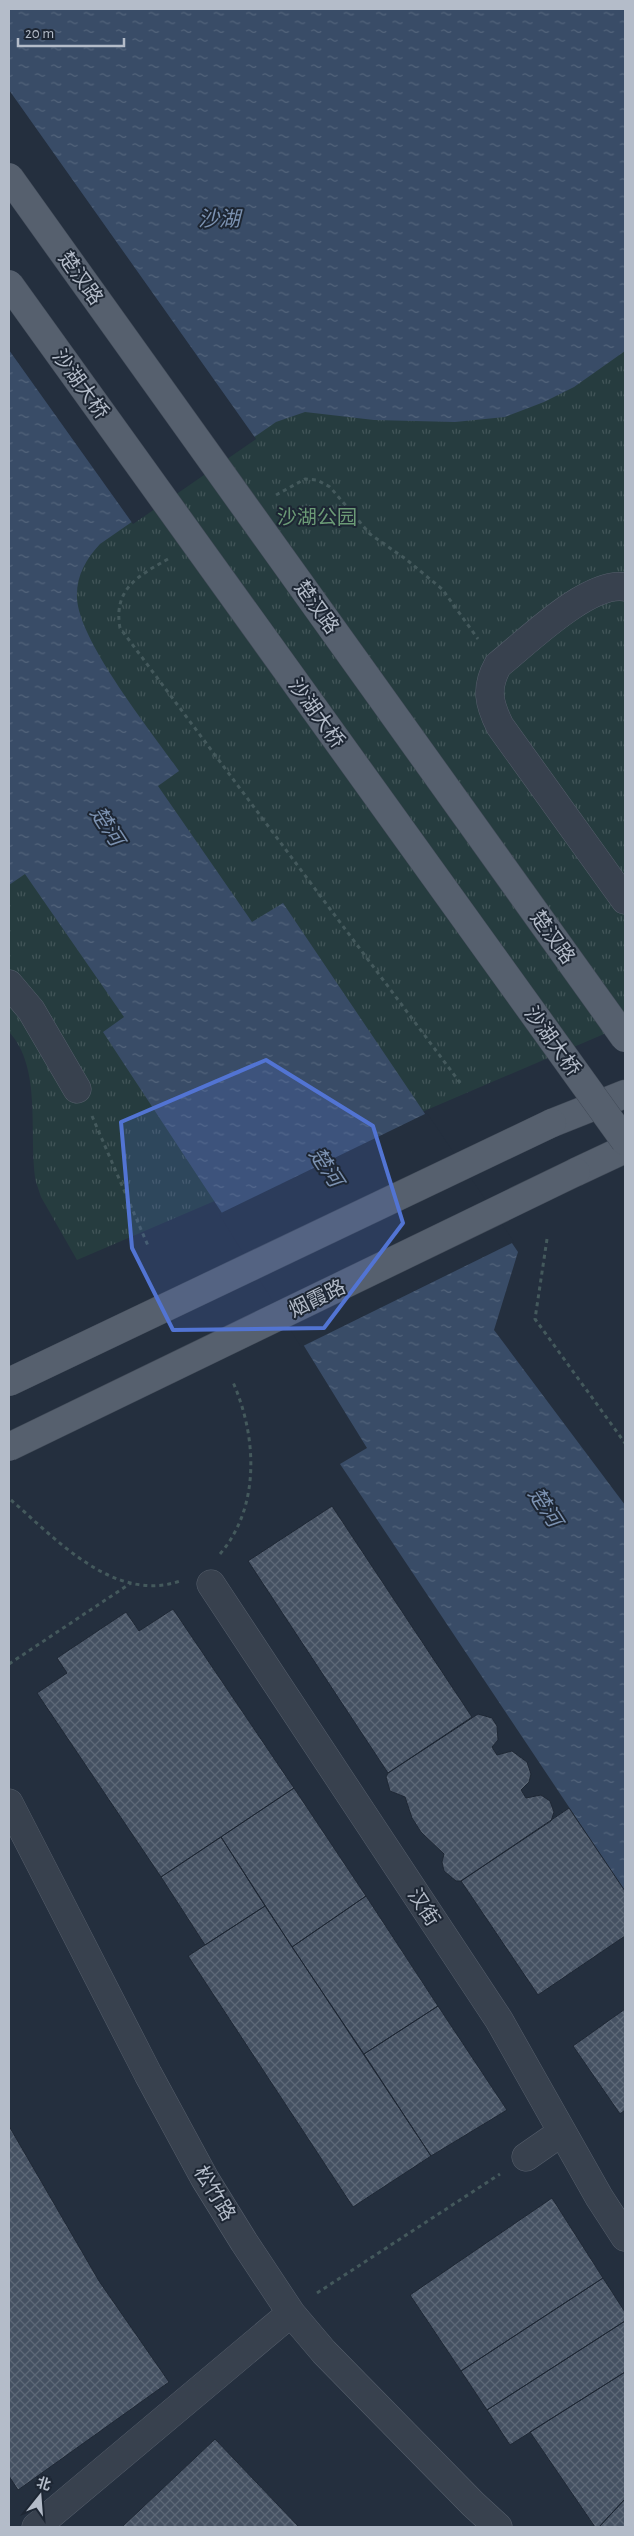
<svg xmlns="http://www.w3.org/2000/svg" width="634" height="2536" font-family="'Alegreya Sans','Noto Sans SC',sans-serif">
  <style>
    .park { fill: url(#park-tufts) }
    .water { fill: url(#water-ripples) }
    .pier { fill: #242f3e }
    .building { fill: url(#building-cross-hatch); stroke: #1f2835 }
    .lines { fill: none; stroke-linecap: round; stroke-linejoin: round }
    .minor-casing { stroke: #565f6c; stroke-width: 29 }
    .major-casing { stroke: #414a57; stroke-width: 29 }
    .path { stroke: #44595c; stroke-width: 3; stroke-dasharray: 4 4; stroke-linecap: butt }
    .minor { stroke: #38414e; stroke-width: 28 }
    .major { stroke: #56606e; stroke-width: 28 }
    .major-bridge-casing { stroke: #414a57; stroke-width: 29; stroke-linecap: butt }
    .major-bridge { stroke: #56606e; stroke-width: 28 }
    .marked { fill: #5274d3; fill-opacity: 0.2; stroke: #5274d3; stroke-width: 4; stroke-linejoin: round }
    .labels { text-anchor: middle; stroke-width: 4; stroke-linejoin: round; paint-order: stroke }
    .street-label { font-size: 20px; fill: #b4bcc9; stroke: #1d2633 }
    .park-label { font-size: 20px; fill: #6b9a76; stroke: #1d2633 }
    .water-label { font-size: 21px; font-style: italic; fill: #7c92b1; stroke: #1d2633 }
  </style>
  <defs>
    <pattern id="park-tufts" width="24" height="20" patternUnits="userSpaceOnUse" patternTransform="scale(1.25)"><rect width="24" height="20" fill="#263c3f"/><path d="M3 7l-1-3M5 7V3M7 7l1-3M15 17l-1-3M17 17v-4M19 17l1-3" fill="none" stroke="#435659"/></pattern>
    <pattern id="water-ripples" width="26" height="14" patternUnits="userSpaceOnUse" patternTransform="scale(1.25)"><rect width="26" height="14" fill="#394c67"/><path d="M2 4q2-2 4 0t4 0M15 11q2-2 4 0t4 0" fill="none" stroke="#53647b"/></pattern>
    <pattern id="building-cross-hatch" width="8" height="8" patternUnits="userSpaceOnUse" patternTransform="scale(1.25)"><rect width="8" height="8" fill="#455162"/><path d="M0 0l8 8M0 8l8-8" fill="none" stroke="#5d6877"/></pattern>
  </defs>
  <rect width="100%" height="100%" fill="#242f3e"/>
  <path class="park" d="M9,9H625V1025L77,1260L41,1197L36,1182C28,1136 43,1068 9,1032Z"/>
  <path class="water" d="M9,9H625V351L574,387L544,402L505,417L455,422L374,420L305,412L276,422L100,544C86,559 76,576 77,598C79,642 152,732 179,771L158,786L252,922L283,903L518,1252L494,1330L625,1505V1891L340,1464L367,1448L222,1213L103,1032L124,1017L25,874L9,885Z"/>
  <path class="pier" d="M9,90L256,439L133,524L9,350Z
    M427,1113L514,1242L301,1347L219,1214Z"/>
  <path class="building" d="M332,1506L472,1717L388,1773L248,1561Z
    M173,1609L294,1788L161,1877L37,1693L67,1673L57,1658L126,1612L139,1631Z
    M478,1714L492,1718L497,1726L498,1740L492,1747L497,1755L512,1751L527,1762L531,1774L529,1782L521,1790L526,1798L541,1795L550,1801L554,1812L551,1821L461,1881H456L444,1871L442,1862L444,1854L421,1832L412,1818L405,1797L390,1791L386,1777L388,1773Z
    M294,1788L366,1896L292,1947L221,1837Z
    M569,1808L625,1891V1936L538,1995L461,1881Z
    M221,1837L265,1906L205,1945L161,1877Z
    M366,1896L438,2006L364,2054L292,1947Z
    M265,1906L431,2156L353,2207L188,1956Z
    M438,2006L507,2110L431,2156L364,2054Z
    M625,2009V2110L620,2114L573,2046Z
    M9,2126L99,2281L169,2382L18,2490L9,2476Z
    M552,2198L603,2278L461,2371L410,2295Z
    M603,2278L625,2312V2321L487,2410L461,2371Z
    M625,2321V2372L510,2445L487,2410Z
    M625,2372V2499L599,2527H595L530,2432Z
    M215,2439L299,2527H122Z
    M625,2499V2527H599Z"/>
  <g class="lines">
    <defs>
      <path id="minor" d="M625,587C588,581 527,642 498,665C485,688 489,704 500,726L625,900
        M9,984L31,1010L77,1089
        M211,1584L499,2020L599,2197L625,2237
        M9,1803L148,2074L205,2179L244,2242L291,2313L324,2352L473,2504L498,2527
        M526,2157L562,2132
        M36,2527L291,2313"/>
      <path id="major" d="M552,1123L625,1094
        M576,1172L625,1149"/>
    </defs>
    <use href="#minor" class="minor-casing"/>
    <use href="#major" class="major-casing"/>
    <path class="path" d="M276,495L305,479L317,480L330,487L370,534L407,560L442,589L478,639
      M168,559C138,576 113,589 120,628L461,1084
      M92,1116L149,1248
      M547,1239L535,1319L625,1443
      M11,1500C55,1538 114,1604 180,1581
      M220,1554C261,1506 257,1435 232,1380
      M9,1664L131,1583
      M317,2293L500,2174"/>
    <use href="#minor" class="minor"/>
    <use href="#major" class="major"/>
    <defs>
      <path id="major-bridge" d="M9,177L625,1038
        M9,284L625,1141
        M9,1382L552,1123
        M9,1447L576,1172"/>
    </defs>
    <use href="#major-bridge" class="major-bridge-casing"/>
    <use href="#major-bridge" class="major-bridge"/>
  </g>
  <path class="marked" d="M266,1060L373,1126L403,1223L324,1328L173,1330L132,1248L121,1122Z"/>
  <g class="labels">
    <g class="street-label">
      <text transform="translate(81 278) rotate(54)" y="7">楚汉路</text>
      <text transform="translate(81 384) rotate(54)" y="7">沙湖大桥</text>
      <text transform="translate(317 607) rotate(54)" y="7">楚汉路</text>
      <text transform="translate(317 713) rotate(54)" y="7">沙湖大桥</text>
      <text transform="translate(553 937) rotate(54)" y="7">楚汉路</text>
      <text transform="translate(553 1041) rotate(54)" y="7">沙湖大桥</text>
      <text transform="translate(317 1298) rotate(-26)" y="7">烟霞路</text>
      <text transform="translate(424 1907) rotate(57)" y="7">汉街</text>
      <text transform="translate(215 2193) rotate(59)" y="7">松竹路</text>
    </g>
    <g class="park-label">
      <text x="317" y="524">沙湖公园</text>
    </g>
    <g class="water-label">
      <text x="219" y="226">沙湖</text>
      <text transform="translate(107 826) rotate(57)" y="7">楚河</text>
      <text transform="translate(326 1167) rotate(57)" y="7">楚河</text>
      <text transform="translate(545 1507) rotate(57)" y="7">楚河</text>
    </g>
  </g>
  <rect width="634" height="2536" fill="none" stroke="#b4bcc9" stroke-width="20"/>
  <g transform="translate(40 2496) rotate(17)" stroke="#1d2633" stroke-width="4" paint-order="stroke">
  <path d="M0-4L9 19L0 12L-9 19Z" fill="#b4bcc9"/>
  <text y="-8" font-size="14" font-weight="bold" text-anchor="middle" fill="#b4bcc9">北</text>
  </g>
  <path d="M18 38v8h106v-8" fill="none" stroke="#b4bcc9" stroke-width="2.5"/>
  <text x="25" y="38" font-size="15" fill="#b4bcc9" stroke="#1d2633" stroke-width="4" paint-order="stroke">20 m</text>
</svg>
